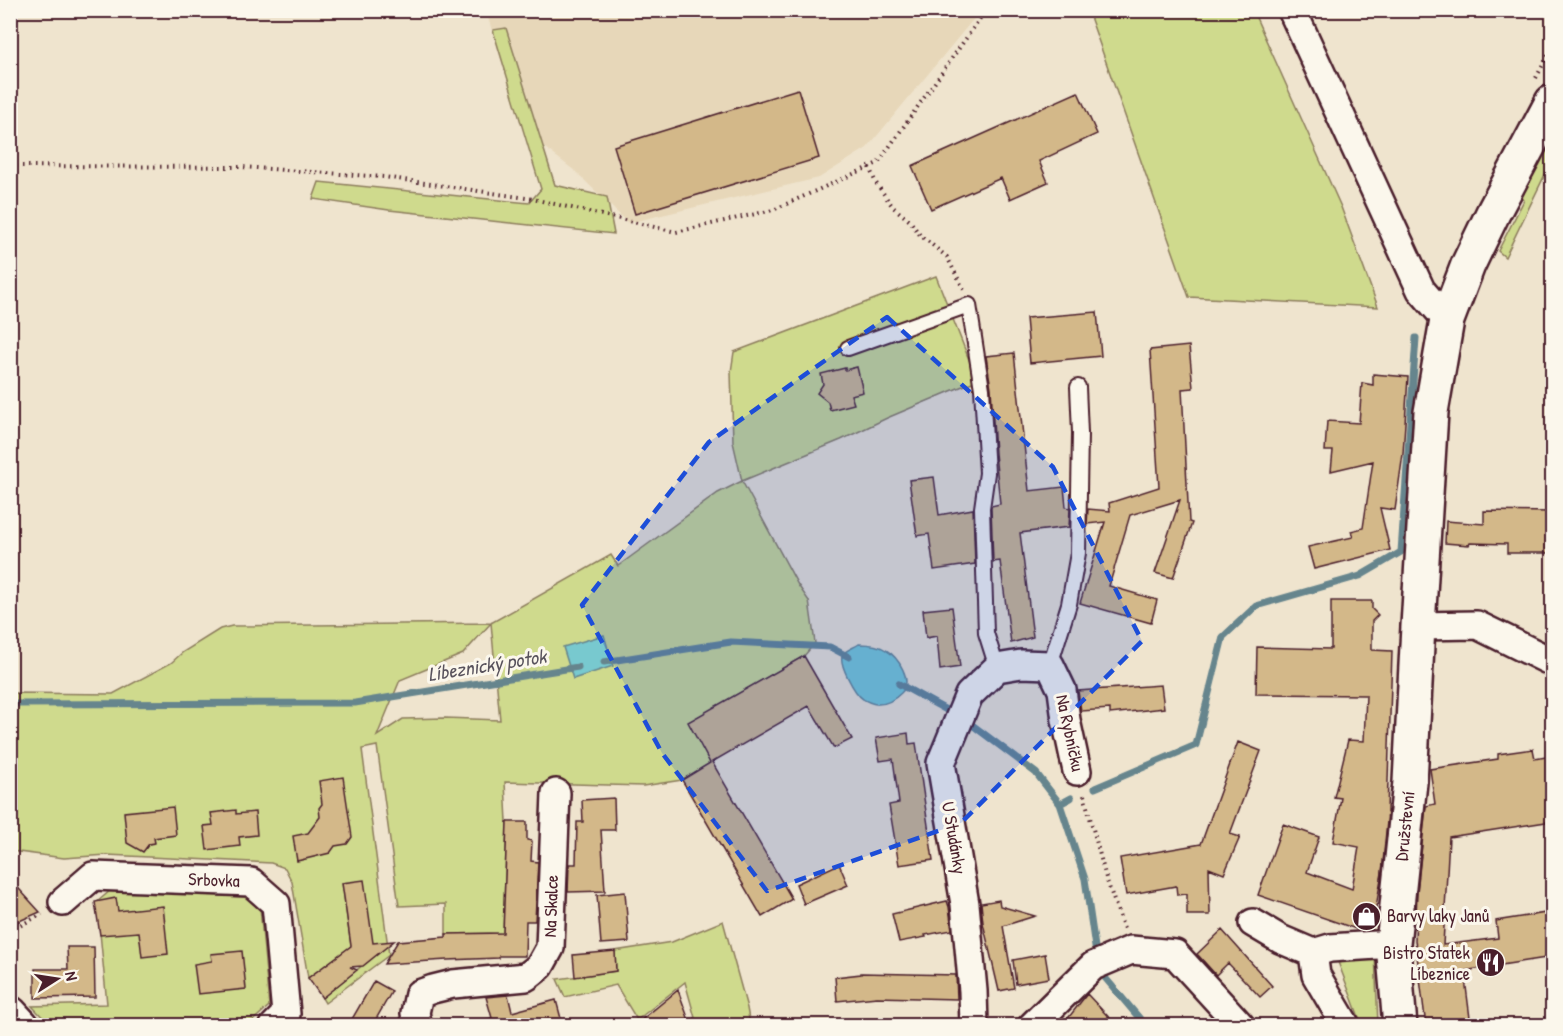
<svg xmlns="http://www.w3.org/2000/svg" width="1563" height="1036" font-family="'Patrick Hand',sans-serif">
  <style>
    .built { fill: #e7d7b9 }
    .green { fill: #cfda8d; stroke: #8c7c5c; stroke-width: 1.5; fill-rule: evenodd }
    .water { fill: #78c9cf; stroke: #66858d; stroke-width: 1.5 }
    .lines { fill: none; stroke-linecap: round; stroke-linejoin: round }
    .stream { stroke: #66858d; stroke-width: 7 }
    .building { fill: #d3b889; stroke: #4a1f2b; stroke-width: 1.5 }
    .lane-casing { stroke: #4a1f2b; stroke-width: 18 }
    .street-casing { stroke: #4a1f2b; stroke-width: 32 }
    .secondary-casing { stroke: #4a1f2b; stroke-width: 38 }
    .path { stroke: #4a1f2b; stroke-width: 4; stroke-dasharray: 1.5 4.5; stroke-linecap: butt }
    .lane { stroke: #fbf7ec; stroke-width: 14 }
    .street { stroke: #fbf7ec; stroke-width: 27 }
    .secondary { stroke: #fbf7ec; stroke-width: 33 }
    .marked { fill: #1d4ed8; fill-opacity: 0.2; stroke: #1d4ed8; stroke-width: 4.5; stroke-dasharray: 12 8; stroke-linejoin: round }
    .labels { text-anchor: middle; stroke-width: 6; stroke-linejoin: round; paint-order: stroke }
    .street-label { font-size: 18px; fill: #4a1f2b; stroke: #fbf7ec }
    .poi-label { font-size: 18px; fill: #4a1f2b; stroke: #fbf7ec; text-anchor: start }
    .water-label { font-size: 20px; font-style: italic; fill: #58525c; stroke: #fbf7ec }
  </style>
  <rect width="100%" height="100%" fill="#efe4ce"/>
  <filter id="ink" filterUnits="userSpaceOnUse"><feTurbulence type="fractalNoise" baseFrequency=".0167" numOctaves="2"/><feDisplacementMap in="SourceGraphic" scale="12" xChannelSelector="R" yChannelSelector="G"/><feConvolveMatrix kernelMatrix="1 2 1 2 8 2 1 2 1" color-interpolation-filters="sRGB"/></filter>
  <g filter="url(#ink)">
    <path class="built" d="M486,11H982L971,22L867,148L819,178L628,223L575,171L523,131Z"/>
    <path class="green" d="M1088,11H1253L1341,207L1378,307L1189,297Z
      M506,28L555,185L607,197L614,234L389,210L313,199L319,182L529,203L541,189L493,30Z
      M1552,133V160L1505,257L1498,251L1524,200L1520,194Z
      M936,276L977,380L887,418L841,440L742,481L798,585L809,601L815,643L804,656L689,722L710,763L682,780L643,786L505,782L507,822L503,933L446,934V904L399,906L377,746L362,749L389,955L325,1003L322,998L374,956L342,883L351,946L308,978L292,882L285,868L271,863L107,855L64,858L11,851V693L113,694L171,663L183,652L220,629L232,626L491,623L611,555L618,566L718,493L742,481L733,442L731,372L734,352ZM491,623L500,720L445,718L403,719L377,736L400,680L463,654Z
      M111,890L247,897L260,907L269,1006L248,1025H50L32,1006L107,1004L97,902Z
      M723,921L747,1008L750,1025H697L685,982L637,1020L616,985L565,997L557,979L616,971L615,951L672,942Z
      M1375,954L1378,1025H1362L1338,962Z"/>
    <path class="water" d="M604,635L613,666L573,679L563,647Z
      M859,644C868,644 879,645 886,650C898,657 914,681 901,693C895,699 886,705 876,704C873,704 866,701 863,699C855,694 837,662 843,654C846,650 855,647 859,644Z"/>
    <g class="lines">
      <path class="stream" d="M604,662L731,642L830,647L849,657
        M899,684L950,712
        M10,704L355,703L578,667
        M967,721L1036,773L1060,804L1085,879L1096,954
        M1095,788L1196,745L1223,637L1256,606L1360,576L1401,552L1416,338
        M1060,804L1071,798
        M1101,973L1146,1026"/>
    </g>
    <path class="building" d="M798,89L819,158L635,214L614,146Z
      M1078,92L1097,134L1039,161L1048,182L1010,199L1001,178L931,209L912,166Z
      M1097,312L1101,356L1030,363L1026,318Z
      M1189,346L1193,388L1182,389L1189,522L1192,523L1173,578L1155,573L1180,500L1130,515L1109,586L1157,600L1151,623L1080,603L1105,522L1087,524L1088,509L1110,511L1109,503L1159,487L1150,350Z
      M1014,353L1029,491L1064,487L1066,507L1070,508L1069,527L1020,533L1033,637L1011,643L1000,561L993,562L991,508V506L1000,504L995,453L991,388L986,356Z
      M857,367L863,392L851,395L854,404L830,410L828,402L817,393L823,384L821,374L845,368V370Z
      M1373,374L1408,377L1403,454L1395,510L1380,508L1390,550L1314,569L1308,547L1353,537L1351,531L1363,528L1373,461L1331,471L1333,451H1325L1327,421L1359,423L1362,383L1373,385Z
      M934,477L939,515L973,509L975,564L934,570L929,534L917,536L909,480Z
      M1484,511L1552,512V553H1507V544L1470,543L1469,545L1445,543L1446,521L1484,524Z
      M1331,601H1372V609L1378,615L1372,621V650L1392,651L1387,812L1388,811L1382,873L1372,930H1359L1258,895L1283,824L1319,837L1307,872L1352,889L1359,847L1333,842L1341,798L1334,797L1348,740L1364,741L1366,695L1256,694L1257,647L1331,649Z
      M952,607L960,667L940,670L937,636L926,638L923,610Z
      M804,656L852,739L834,748L809,706L712,762L792,899L762,917L682,780L710,763L688,722Z
      M1161,685L1164,708L1110,714V709L1081,711L1078,691Z
      M908,733L909,744L916,743L933,860L899,865L889,805L899,803L893,759L880,761L876,738Z
      M1238,742L1261,751L1230,834L1240,837L1224,874L1209,868L1210,915H1187V894L1177,895L1176,886L1126,895L1120,858L1201,844Z
      M1533,749L1535,759L1552,756V821L1449,837L1443,945L1498,938L1496,921L1552,912V957L1464,971L1471,1026H1426L1415,940L1417,893L1426,806L1435,804L1430,769L1498,759V754Z
      M343,777L352,837L347,844L335,846L330,853L297,861L293,836L308,833L320,817L319,808L322,804L319,781Z
      M614,798L615,830H601L605,891L568,892L569,864H576L577,822H583L582,800Z
      M173,807L176,835L154,838L155,843L149,844L143,852L127,843L124,812Z
      M236,810V814L255,812L257,835L239,837L240,846L207,850L204,826L213,825L211,813Z
      M507,822H527V840L532,841L531,861L538,862L535,921H526L525,956H499V958L447,960L384,964L398,941L446,937V934L503,933Z
      M839,864L848,885L804,904L796,884Z
      M10,879L40,912L10,925Z
      M364,880L373,943L394,941L363,966L350,967L357,970L322,998L308,978L351,946L342,883Z
      M625,892L629,942L601,944L597,895Z
      M116,898L118,911L163,906L168,954L142,957L139,932L100,935L95,902Z
      M999,900L1000,906L1035,916L1003,926L1014,988L999,991L983,923L981,903Z
      M947,901L949,907L952,930L925,935L926,937L899,942L892,914Z
      M1222,930L1272,986L1260,997L1228,963L1216,975L1197,954Z
      M67,947H94L95,997L35,998V969H68Z
      M242,951L246,989L198,994L194,964L212,961L211,954Z
      M615,951L616,971L575,977L573,955Z
      M1045,954L1049,978L1016,984L1013,960Z
      M861,973L956,975L957,999L877,997L837,1001L835,977L861,974Z
      M374,981L392,991L372,1026H348Z
      M678,990L691,1026H634Z
      M1087,994L1117,1026H1062Z
      M508,995L512,1012L556,1000L563,1026H485V1020L492,1018L486,997Z"/>
    <g class="lines">
      <defs>
        <path id="lane" d="M848,348L969,305L982,389L987,473L982,508L986,633L997,668
          M1050,665L1069,604L1078,553L1080,433L1078,387"/>
        <path id="street" d="M1292,10L1421,290L1447,320
          M1418,626L1477,625L1552,662
          M63,902L93,876L251,882L276,904L286,1014L274,1026
          M1253,923L1280,939L1313,953L1316,975L1346,1026
          M1313,953L1330,948L1393,944
          M418,1026L415,1013L419,994L433,989L453,984L526,977L540,966L550,948L556,793
          M974,1026L973,991L965,904L941,763L969,695L997,668L1021,664L1050,665L1062,690L1066,720L1077,771
          M1032,1026L1093,966L1131,950L1175,954L1241,1026"/>
        <path id="secondary" d="M10,1013L22,1026
          M1400,1026L1393,944L1410,782L1418,626L1431,412L1447,320L1468,265L1493,213L1552,102"/>
      </defs>
      <use href="#lane" class="lane-casing"/>
      <use href="#street" class="street-casing"/>
      <use href="#secondary" class="secondary-casing"/>
      <path class="path" d="M1536,78L1552,48
        M10,166L242,167L384,177L533,199L676,232L773,210L878,163L986,10
        M869,167L876,183L893,207L910,221L920,235L947,257L964,290
        M1084,795L1106,878L1124,929
        M10,931L42,914"/>
      <use href="#lane" class="lane"/>
      <use href="#street" class="street"/>
      <use href="#secondary" class="secondary"/>
    </g>
  </g>
  <path class="marked" d="M887,317L1053,467L1142,641L961,823L767,891L662,753L582,605L709,442Z"/>
  <defs>
    <symbol id="shop-disc" viewBox="-11 -11 22 22"><circle r="9.5" fill="#4a1f2b" stroke="#fbf7ec"/><path d="M-5-2.5h2.3a2.7 3.5 0 0 1 5.4 0H5L5.5 6h-11ZM-1.5-2.5h3a1.5 2.3 0 0 0-3 0Z" fill="#fff"/></symbol>
    <symbol id="restaurant-disc" viewBox="-11 -11 22 22"><circle r="9.5" fill="#4a1f2b" stroke="#fbf7ec"/><path d="M-5-6h1v4h1v-4h1v4h1v-4h1v5L-1.5 .5V6h-2V.5L-5-1ZM5-6V6H3V1.5H1.5Q1.5-4 5-6Z" fill="#fff"/></symbol>
  </defs>
  <g fill-rule="evenodd">
    <use href="#shop-disc" x="1350" y="900" width="33" height="33"/>
    <use href="#restaurant-disc" x="1474" y="946" width="33" height="33"/>
  </g>
  <g class="labels">
    <g class="street-label">
      <text transform="translate(1070 733) rotate(78)" y="6">Na Rybníčku</text>
      <text transform="translate(1405 826) rotate(-84)" y="6">Družstevní</text>
      <text transform="translate(954 838) rotate(80)" y="6">U Studánky</text>
      <text transform="translate(214 880) rotate(2)" y="6">Srbovka</text>
      <text transform="translate(551 906) rotate(-88)" y="6">Na Skalce</text>
    </g>
    <g class="poi-label">
      <text x="1387" y="922">Barvy laky Janů</text>
      <text x="1470" y="959" text-anchor="end">Bistro Statek<tspan x="1470" dy="21">Líbeznice</tspan></text>
    </g>
    <g class="water-label">
      <text transform="translate(487 665) rotate(-9)" y="7">Líbeznický potok</text>
    </g>
  </g>
  <rect width="1563" height="1036" fill="none" stroke="#fbf7ec" stroke-width="36"/>
  <rect x="18" y="18" width="1527" height="1000" fill="none" stroke="#4a1f2b" stroke-width="2" filter="url(#ink)"/>
  <g transform="translate(57 979) rotate(78)" stroke="#fbf7ec" stroke-width="4.5" paint-order="stroke">
  <path d="M0-4.5L10 22L0 15L-10 22Z" fill="#4a1f2b"/>
  <text y="-9" font-size="16" font-weight="bold" text-anchor="middle" fill="#4a1f2b">N</text>
  </g>
</svg>
